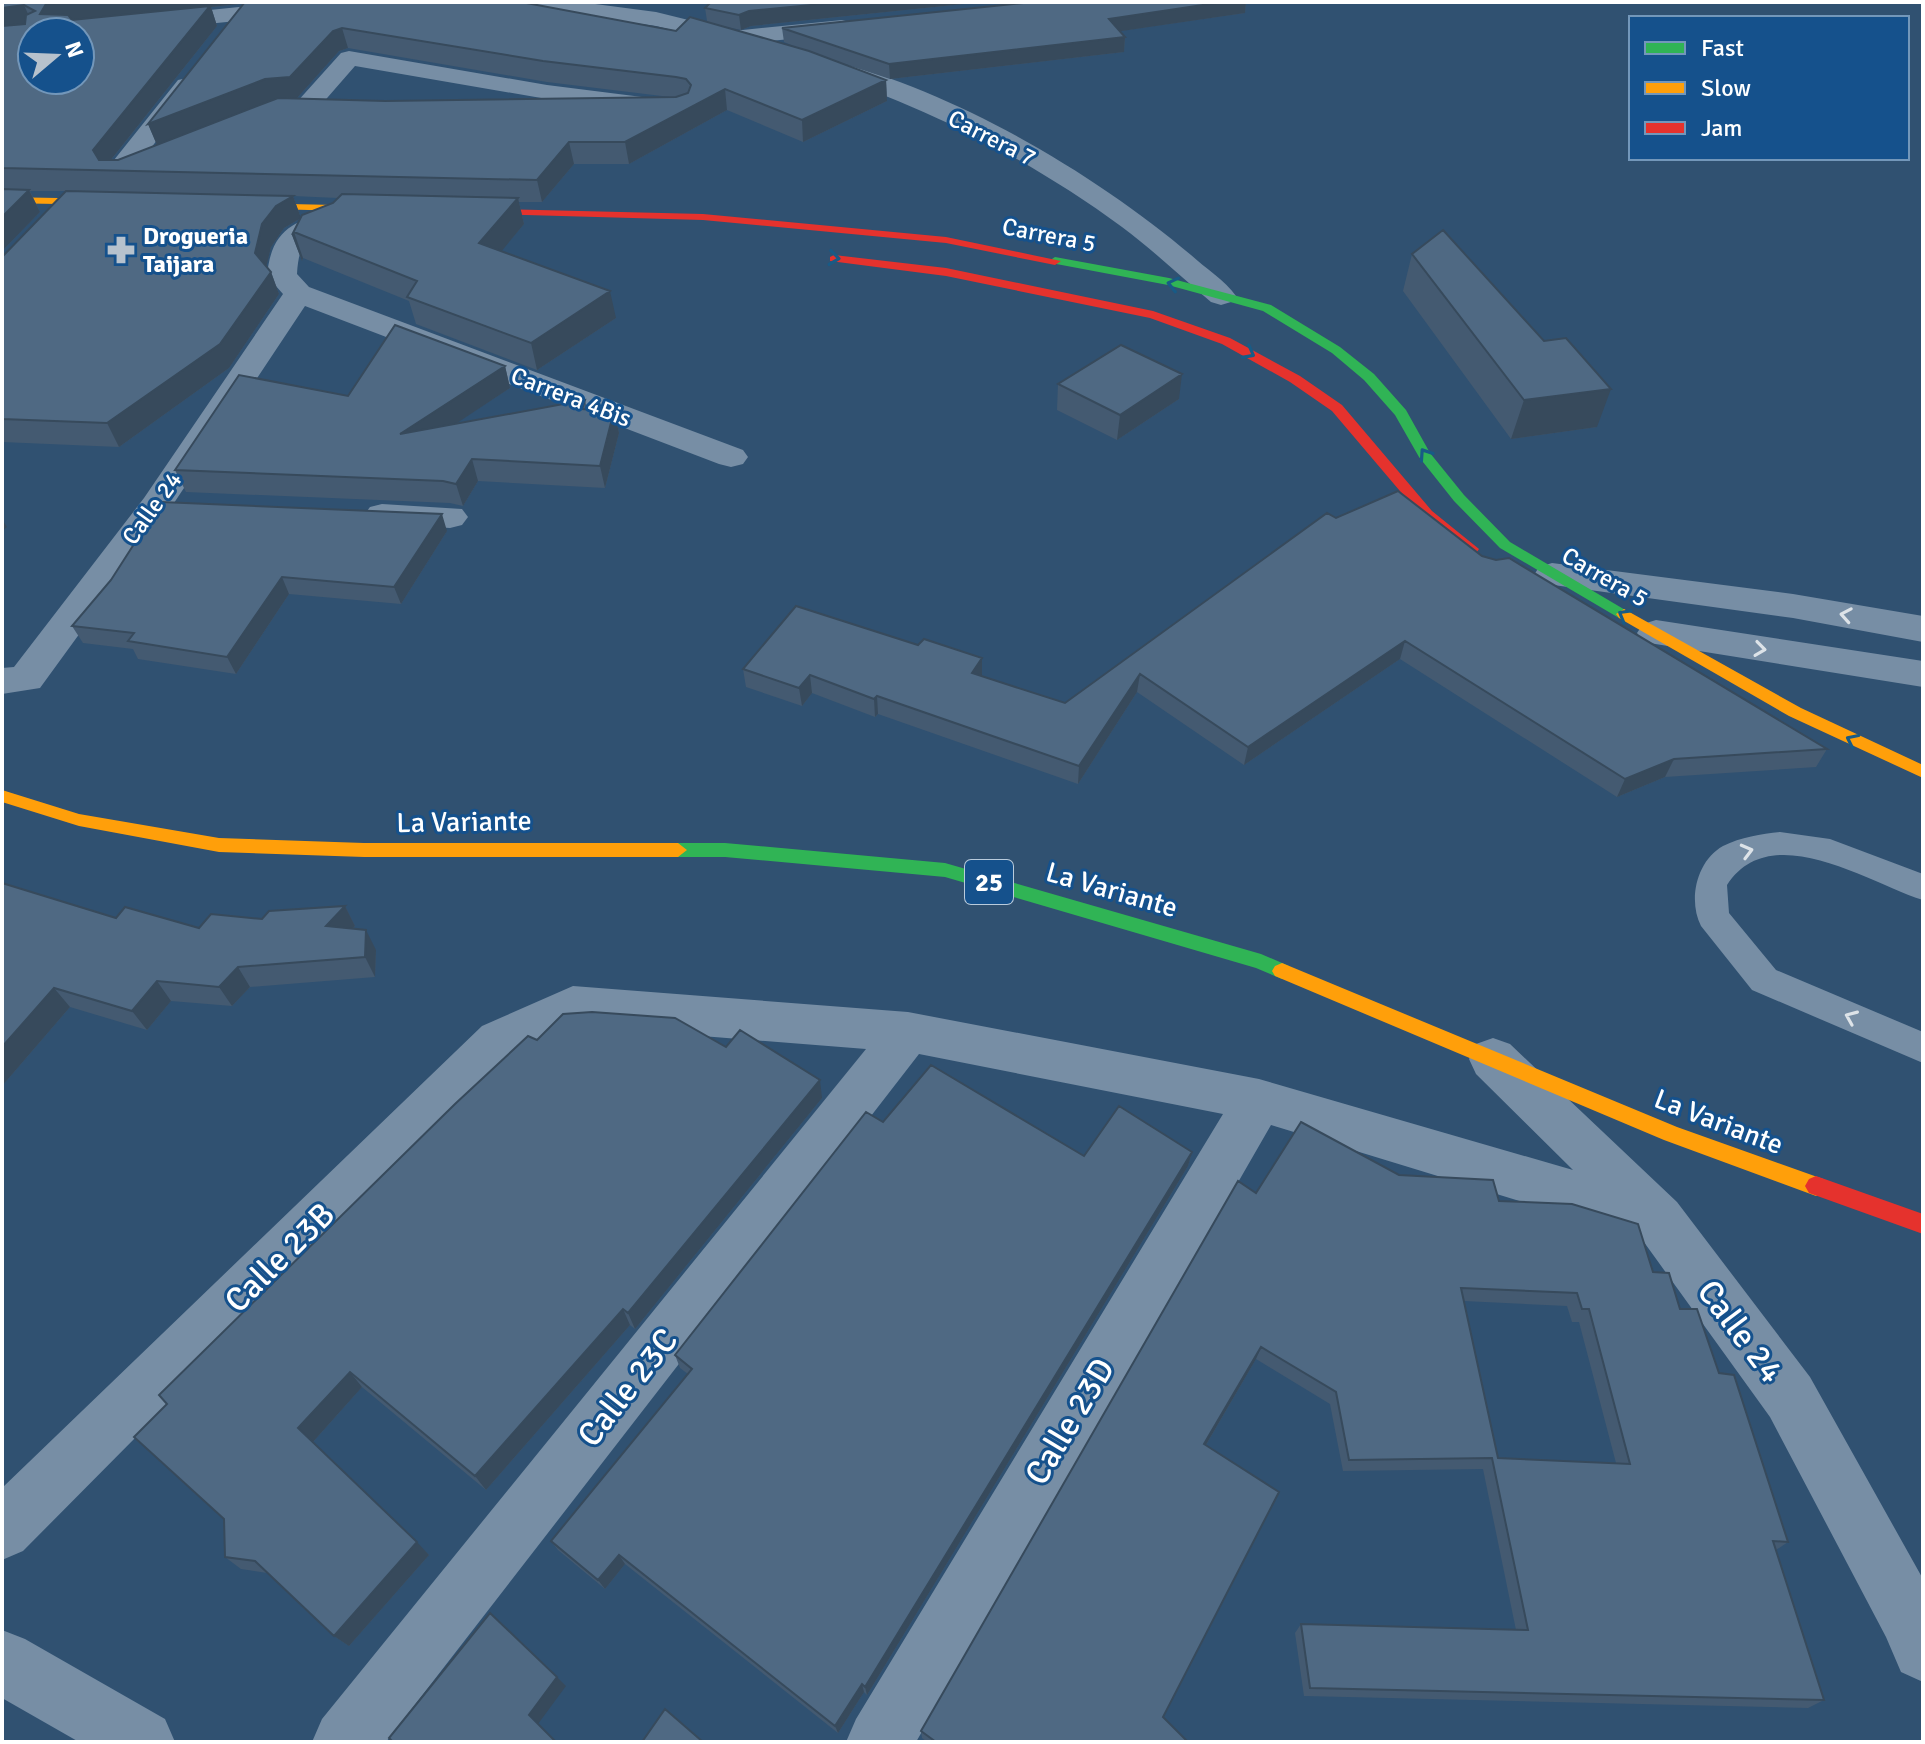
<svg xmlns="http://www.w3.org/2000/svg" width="1925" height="1744" font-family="Signika,sans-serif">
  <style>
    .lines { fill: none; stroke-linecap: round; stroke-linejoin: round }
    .lane { fill: #778ea5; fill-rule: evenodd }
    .street { fill: #778ea5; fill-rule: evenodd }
    .fast { fill: #30b455; fill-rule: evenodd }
    .slow { fill: #ff9f0a; fill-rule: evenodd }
    .jam { fill: #e5322d; fill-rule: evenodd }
    .wall { fill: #445a71; fill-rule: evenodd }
    .shaded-wall { fill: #374a5c }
    .building { fill: #4f6983; stroke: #374a5c; stroke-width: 2; fill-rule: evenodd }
    .oneway { stroke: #185b86 }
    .oneway2 { stroke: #dde3e8 }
    .labels { text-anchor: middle; stroke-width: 6; stroke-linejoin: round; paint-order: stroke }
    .far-street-label { font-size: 24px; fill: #fff; stroke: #15518c }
    .far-poi-label { font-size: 24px; font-weight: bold; fill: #fff; stroke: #15518c; text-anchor: start }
    .shield { fill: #15518c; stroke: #b9cbdc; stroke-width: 2 }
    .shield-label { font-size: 26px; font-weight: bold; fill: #fff }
    .street-label { font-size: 28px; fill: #fff; stroke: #15518c }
    .near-street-label { font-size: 34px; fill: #fff; stroke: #15518c }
  </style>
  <rect width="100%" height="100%" fill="#305171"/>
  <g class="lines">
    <path class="lane" d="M1780,832L1830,839L1923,874V900C1869,883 1771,817 1727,885L1729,913L1776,970L1923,1032V1063L1752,990L1701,926C1688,901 1696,861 1723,846C1741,837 1761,834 1780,832Z"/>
    <path class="street" d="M287,2H363L352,9L80,37V32H51L55,27L63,25Z
      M519,2H580L656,12L733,31L842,20L850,22L853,27L850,32L842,34L749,43L740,47L656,26L530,9Z
      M349,51L547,85L650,98L659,100L662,105L659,110L650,112L547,99L355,66L314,113H296L293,108L296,103L341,53Z
      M832,61C955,91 1095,174 1191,255C1205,268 1225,280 1236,296L1231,302L1221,305L1211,302C1181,277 1153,250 1122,227C1031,160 930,109 824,73L820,68L824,63Z
      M187,78L196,80L199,85L106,207H86L82,201L86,195L178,80Z
      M333,211L343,213L347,219C329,245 300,217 297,274L309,287L743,450L748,457L743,464L731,467L719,464L305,306L168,512L40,688L2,694V668L14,667L144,498L283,294L267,276C271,231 292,221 333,211Z
      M382,504L462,509L468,517L462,525L450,528L370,523L364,515L370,507Z
      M1552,563L1793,594L1923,616V642L1793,618L1539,583L1534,575L1539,567Z
      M1656,620L1923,661V687L1643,642L1637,633L1643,624Z
      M573,986L908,1012L1259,1079L1573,1170L1476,1074L1469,1059L1476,1044L1493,1038L1510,1044L1677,1202L1810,1377L1923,1579V1682L1901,1672L1886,1637L1770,1417L1641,1238L1271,1125L916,1742H846L856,1719L1223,1114L919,1054L386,1742H312L322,1719L866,1049L577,1026L516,1054L23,1551L2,1560V1488L482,1026Z
      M2,1630L25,1639L165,1719L175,1742H79L2,1698Z"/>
    <path class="fast" d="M1055,257L1169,278L1271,305L1340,347L1374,374L1406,410L1430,453L1464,495L1510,542L1632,614L1624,619L1619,618L1500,548L1454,501L1419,457L1395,415L1364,380L1332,353L1263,311L1168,285L1051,263L1049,261Z
      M678,843H725L945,863L1261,954L1289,966L1292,971L1289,976L1282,979L1256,968L945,877L725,857H678L669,850Z"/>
    <path class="slow" d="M2,197L114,199L120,202L114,205L2,203Z
      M239,203L382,206L388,209L382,212L235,208V204Z
      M1624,609L1801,708L1923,765V778L1789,716L1619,618L1616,614Z
      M2,790L79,814L219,838L364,843H678L687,850L678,857H364L219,852L79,826L2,802Z
      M1282,963L1677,1127L1823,1179L1827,1186L1823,1193L1816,1196L1664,1140L1275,976L1272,971L1275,966Z"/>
    <path class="jam" d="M463,208L703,214L946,237L1061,261L1055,265L946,243L703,220L459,213V209Z
      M834,255L946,268L1153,311L1230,338L1300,376L1342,405L1432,511L1479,549L1477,552H1467L1422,517L1332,411L1290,382L1222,344L1150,318L946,276L830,261V257Z
      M1816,1176L1923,1214V1234L1809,1193L1805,1186L1809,1179Z"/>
  </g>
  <path class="wall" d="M2,2H521L676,31L707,21L705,8L711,2H983L751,26L741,30L722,26L796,47L784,42L782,28L1033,2H1247H1246L1245,13L1120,31L1125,37L1124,52L890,79L833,60L886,80L887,101L803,142L727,110L629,164H574L542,202H519L524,224L501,251L616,318L537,370L416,324L409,301L303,258L302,261L292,235L301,218L284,228L271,247L266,266L271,272L279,294L229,368L119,447L2,442V257L66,191H30L40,212L2,251ZM243,4L148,124L157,145L118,160H111L217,26L211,7ZM348,48L547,82L670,97L385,101L297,98L339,51ZM293,196L338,198L333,203L301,218Z
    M1412,254L1597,427L1511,439L1403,291Z
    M505,366L510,388L456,423L585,400L587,409L614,411L619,433L605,488L478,481L463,506L450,503L186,492L175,470L348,396Z
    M1058,384L1179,399L1117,440L1057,410Z
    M1336,518L1482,556L1827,749L1816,767L1665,777L1617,797L1400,659L1244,765L1137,692L1078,784L878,714L875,717L812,693L802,706L746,687L743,669L918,645L982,658V676L1065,703Z
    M447,531L401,604L289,594L236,674L138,659L133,649L83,643L72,626Z
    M2,883L116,918L199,928L345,906L355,926L353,929L376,950L375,977L250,987L232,1006L171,1001L147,1030L70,1007L2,1086Z
    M537,1040L726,1047L822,1098L635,1329L630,1325L486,1490L362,1387L313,1442L429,1555L349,1646L334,1636L267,1573L241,1569L225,1557Z
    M883,1122L1084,1156L1192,1152L1188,1166L867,1695L864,1692L838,1733L625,1564L605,1589L558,1550L551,1541L688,1374L680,1368L675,1355Z
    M1399,1175L1499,1201L1653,1272L1680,1309L1719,1373L1788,1542L1776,1550L1824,1700L1808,1708L1304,1696L1295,1633L1301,1624L1516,1630L1483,1469L1343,1471L1330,1404L1256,1359L1206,1445L1163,1717L1188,1742H927L922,1738L921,1731L1256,1193ZM1464,1301L1567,1306L1572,1322H1579L1616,1463L1498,1458Z"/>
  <path class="shaded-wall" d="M64,2H259L211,7L217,26L102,171L93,150L55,24L40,14L46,4Z
    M842,2H983L751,26L741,30L739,15L749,11Z
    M1223,2H1247H1246L1245,13L1108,33L1109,19Z
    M24,5L33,25L2,29V8Z
    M342,28L348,48L339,51L297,98L157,145L148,124L333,31Z
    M1125,37L1124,52L890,79L889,64Z
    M886,80L887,101L803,142L802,120Z
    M725,89L727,110L629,164L625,142Z
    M569,142L574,164L542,202L537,180Z
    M29,190L40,212L2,251V217Z
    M293,196L301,218L284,228L271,247L264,276L255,253L262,224L276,206Z
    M518,198L524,224L486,270L479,243Z
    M294,232L303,258L302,261L292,235Z
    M271,272L279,294L229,368L119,447L107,423Z
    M610,291L616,318L537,370L531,343Z
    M505,366L510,388L407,456L400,434Z
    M1182,374L1179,399L1117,440L1120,415Z
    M1611,389L1597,427L1511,439L1524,400Z
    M614,411L619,433L605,488L600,466Z
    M472,459L478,481L463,506L456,484Z
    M442,514L447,531L401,604L394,587Z
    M2,519L7,527L2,531Z
    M282,577L289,594L236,674L227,657Z
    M1405,641L1400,659L1244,765L1248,747Z
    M982,658V676L972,673Z
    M1140,674L1137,692L1078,784L1079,766Z
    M810,675L812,693L802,706L799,688Z
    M877,696L878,714L875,717L874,699Z
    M1674,759L1665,777L1617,797L1625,779Z
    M345,906L355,926L337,946L326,926Z
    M366,930L376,950L375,977L365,957Z
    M238,967L250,987L232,1006L219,987Z
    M157,981L171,1001L147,1030L132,1011Z
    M54,988L70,1007L2,1086V1047Z
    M820,1080L822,1098L635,1329L628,1313Z
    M1192,1152L1188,1166L867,1695L865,1687Z
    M623,1309L630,1325L486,1490L475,1476Z
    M1261,1347L1256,1359L1200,1455L1204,1444Z
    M350,1372L362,1387L312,1443L298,1428Z
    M417,1542L429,1555L349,1646L334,1636Z
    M619,1555L625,1564L605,1589L598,1580Z
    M557,1677L566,1686L538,1724L529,1715Z
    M862,1684L864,1692L838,1733L835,1726Z"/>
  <path class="building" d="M2,2H64L46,4L40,14L68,15L72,20L210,6L93,150L99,160H118L278,98L385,101L676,97L688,93L691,85L686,79L676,77L543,61L342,28L333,31L290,77L265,79L148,124L245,2H521L676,31L690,17L809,51L886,80L802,120L725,89L625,142H569L537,180L2,168V26L25,24L26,15L35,11L24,5L2,8ZM32,32H80V80H32Z
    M711,2H842L749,11L739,15L705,8Z
    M1033,2H1223L1109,19L1125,37L889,64L782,28Z
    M2,189L29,190L2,217Z
    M66,191L293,196L276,206L262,224L255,253L271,272L220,344L107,423L2,419V257Z
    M342,194L518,198L479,243L610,291L531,343L407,297L417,281L294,232L292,235L302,215L333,203Z
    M1443,230L1544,341L1566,338L1611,389L1524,400L1412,254Z
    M395,325L505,366L400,434L585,400L582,409L614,411L600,466L472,459L456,484L443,481L175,470L239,375L348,396Z
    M1121,345L1182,374L1120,415L1058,384Z
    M1398,491L1482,556L1496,560L1509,558L1827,749L1674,759L1625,779L1405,641L1248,747L1140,674L1079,766L877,696L874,699L810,675L799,688L743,669L796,606L918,645L924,639L982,658L972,673L1065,703L1327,513L1336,518Z
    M161,502L442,514L394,587L282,577L227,657L128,641L134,633L72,626L111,580Z
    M2,883L116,918L125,907L199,928L211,914L262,919L269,911L345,906L326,926L366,930L365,957L238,967L219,987L157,981L132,1011L54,988L2,1047Z
    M592,1012L675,1018L726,1047L740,1030L820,1080L628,1313L623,1309L475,1476L350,1372L298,1428L417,1542L334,1636L255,1561L225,1557L224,1519L134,1437L167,1404L159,1395L455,1104L528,1036L537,1040L563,1014Z
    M931,1065L1084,1156L1119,1106L1192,1152L865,1687L862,1684L835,1726L619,1555L598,1580L551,1541L692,1369L675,1355L866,1112L883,1122Z
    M1301,1122L1399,1175L1493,1180L1499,1201L1572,1204L1638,1224L1653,1272L1669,1273L1680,1309H1697L1719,1373L1734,1375L1788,1542L1773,1541L1824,1700L1310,1688L1301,1624L1528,1630L1492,1458L1349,1460L1336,1392L1261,1347L1204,1444L1279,1492L1163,1717L1188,1742H936L921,1731L1238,1181L1256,1193ZM1461,1288L1577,1293L1582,1309H1589L1630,1464L1498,1458Z
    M490,1613L557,1677L529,1715L556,1742H393L389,1738Z
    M665,1709L703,1742H642Z"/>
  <defs><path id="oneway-chevron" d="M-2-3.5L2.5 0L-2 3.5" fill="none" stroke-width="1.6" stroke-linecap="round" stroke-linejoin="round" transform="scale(2)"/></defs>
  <g class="oneway">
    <use href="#oneway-chevron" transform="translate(834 258) rotate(7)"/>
    <use href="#oneway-chevron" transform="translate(1173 284) rotate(-167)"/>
    <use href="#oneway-chevron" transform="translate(1249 353) rotate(28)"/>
    <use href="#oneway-chevron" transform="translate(1425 454) rotate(-124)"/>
    <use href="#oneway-chevron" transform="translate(1624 615) rotate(-150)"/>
    <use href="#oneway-chevron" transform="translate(1852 740) rotate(-154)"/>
  </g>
  <g class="oneway2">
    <use href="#oneway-chevron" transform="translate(1846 615) rotate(-170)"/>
    <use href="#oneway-chevron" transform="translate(1760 649) rotate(8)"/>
    <use href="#oneway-chevron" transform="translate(1747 851) rotate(-15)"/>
    <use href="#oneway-chevron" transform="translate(1851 1017) rotate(-157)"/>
  </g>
  <defs>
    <symbol id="pharmacy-bare" viewBox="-9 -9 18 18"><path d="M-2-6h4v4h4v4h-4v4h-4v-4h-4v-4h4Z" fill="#b7c2cd" stroke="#15518c" stroke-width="2.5" paint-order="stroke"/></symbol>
  </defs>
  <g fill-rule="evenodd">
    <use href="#pharmacy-bare" x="101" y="230" width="40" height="40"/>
  </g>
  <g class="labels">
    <g class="far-street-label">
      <text transform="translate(992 138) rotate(27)" y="8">Carrera 7</text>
      <text transform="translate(1049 235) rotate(11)" y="8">Carrera 5</text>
      <text transform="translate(571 397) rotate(21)" y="8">Carrera 4Bis</text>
      <text transform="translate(152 508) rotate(-54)" y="8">Calle 24</text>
      <text transform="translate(1605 577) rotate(30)" y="8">Carrera 5</text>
    </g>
    <g class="far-poi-label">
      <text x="143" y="244">Drogueria<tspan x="143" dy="28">Taijara</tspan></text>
    </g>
    <rect class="shield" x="965" y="860" width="48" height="44" rx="6"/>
    <g class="shield-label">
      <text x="989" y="891">25</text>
    </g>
    <g class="street-label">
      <text transform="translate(464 821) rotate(-1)" y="10">La Variante</text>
      <text transform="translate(1112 889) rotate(16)" y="10">La Variante</text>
      <text transform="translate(1719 1121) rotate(21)" y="10">La Variante</text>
    </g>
    <g class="near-street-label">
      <text transform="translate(279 1257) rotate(-45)" y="12">Calle 23B</text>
      <text transform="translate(1741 1331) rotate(53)" y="12">Calle 24</text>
      <text transform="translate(627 1387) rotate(-52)" y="12">Calle 23C</text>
      <text transform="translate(1069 1421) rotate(-59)" y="12">Calle 23D</text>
    </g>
  </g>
  <rect width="1925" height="1744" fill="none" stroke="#ffffff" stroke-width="8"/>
  <rect x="1629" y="16" width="280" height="144" fill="#15518c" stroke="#7397ba" stroke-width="2"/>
  <rect x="1645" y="42" width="40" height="12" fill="#30b455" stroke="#7397ba" stroke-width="2"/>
  <text x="1701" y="56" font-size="24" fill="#ffffff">Fast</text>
  <rect x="1645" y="82" width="40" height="12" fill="#ff9f0a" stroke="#7397ba" stroke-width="2"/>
  <text x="1701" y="96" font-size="24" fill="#ffffff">Slow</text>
  <rect x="1645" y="122" width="40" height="12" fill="#e5322d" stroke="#7397ba" stroke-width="2"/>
  <text x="1701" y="136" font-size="24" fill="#ffffff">Jam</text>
  <g transform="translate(56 56) rotate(71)"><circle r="38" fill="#15518c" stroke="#7397ba" stroke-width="2"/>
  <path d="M0-6L14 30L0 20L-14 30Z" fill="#b7c2cd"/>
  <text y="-12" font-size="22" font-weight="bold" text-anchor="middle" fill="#ffffff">N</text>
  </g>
</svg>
